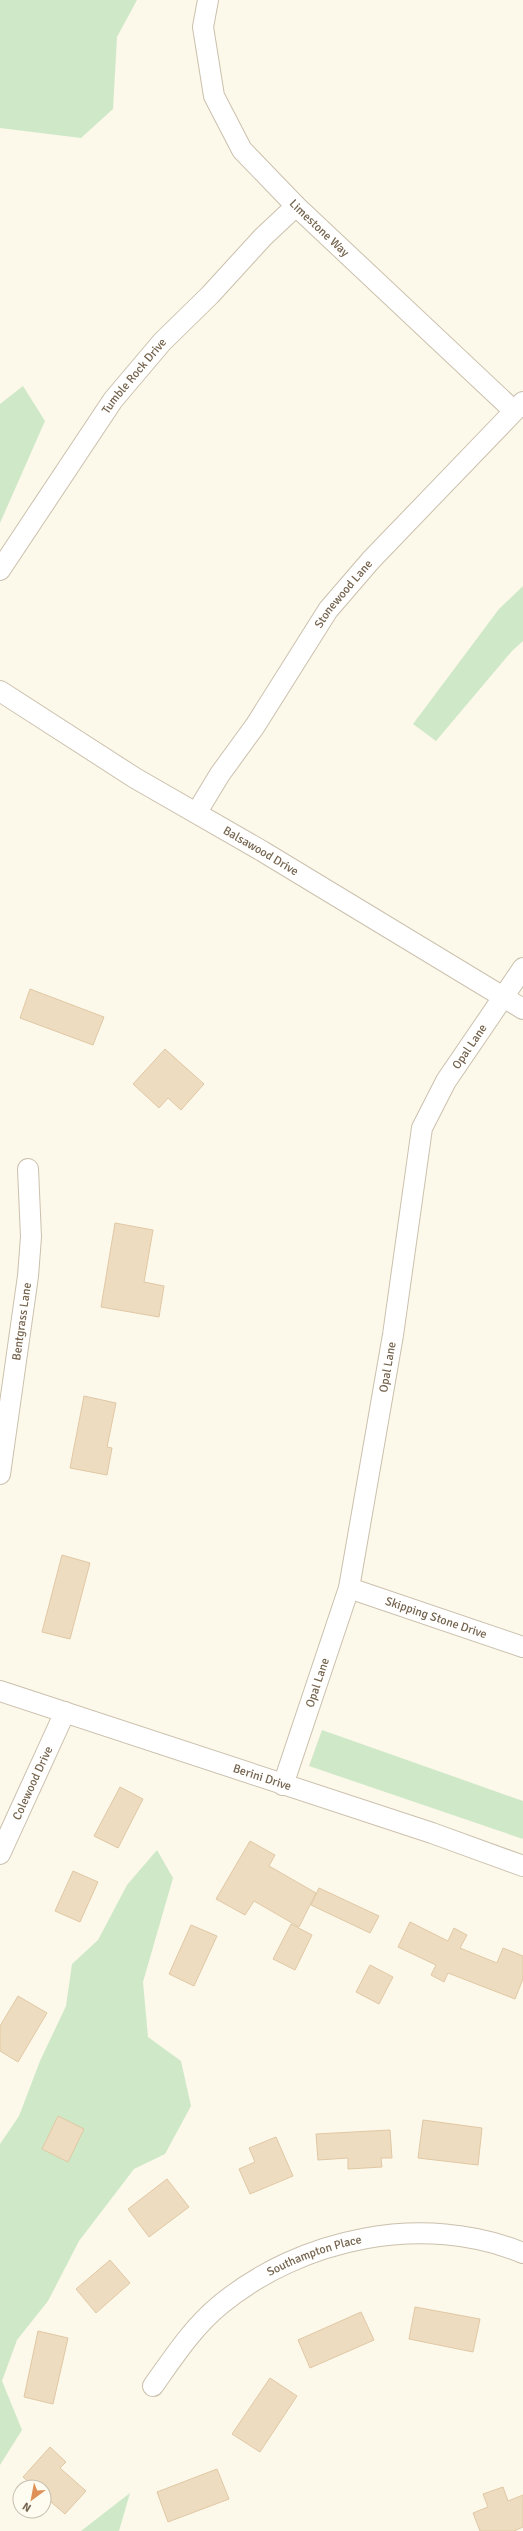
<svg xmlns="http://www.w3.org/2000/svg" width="523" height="2531" font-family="Signika,sans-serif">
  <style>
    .green { fill: #cfe9c8 }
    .building { fill: #eedcc1; stroke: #e1c8a4 }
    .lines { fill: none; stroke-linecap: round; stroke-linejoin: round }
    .minor-casing { stroke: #cbc0ad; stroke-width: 22 }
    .minor { stroke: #fff; stroke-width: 20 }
    .labels { text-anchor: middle; stroke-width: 3; stroke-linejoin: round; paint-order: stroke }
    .street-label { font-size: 12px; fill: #75644e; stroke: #fefbf0 }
  </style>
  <rect width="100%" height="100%" fill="#fcf8ea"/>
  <path class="green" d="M0,0H137L117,37L113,109L81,138L0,128Z
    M23,386L45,421L0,523V404Z
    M523,586V641L512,651L436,741L413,724L499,609Z
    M322,1730L523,1801V1839L309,1766Z
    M157,1850L173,1878L143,1982L148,2037L181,2061L191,2106L165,2154L134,2169L79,2241L48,2301L17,2340L2,2381L22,2430L0,2465V2144L19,2116L40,2061L66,2006L72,1964L98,1940L127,1885Z
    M130,2493L119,2531H81Z"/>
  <path class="building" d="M30,989L104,1017L93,1045L20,1018Z
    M165,1049L204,1084L181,1110L168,1098L159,1108L133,1084Z
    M115,1223L153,1230L144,1282L164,1286L159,1317L101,1307Z
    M84,1396L116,1403L107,1447L112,1448L107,1475L70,1468Z
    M62,1555L90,1563L70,1639L42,1632Z
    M120,1787L143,1799L118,1848L94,1836Z
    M250,1841L275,1855L269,1866L316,1893L299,1927L254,1901L245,1915L216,1899Z
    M73,1871L98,1882L80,1922L55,1911Z
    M319,1888L379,1916L370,1933L311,1905Z
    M410,1922L448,1941L454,1928L467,1935L460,1948L497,1963L503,1948L523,1956V1979L515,1999L448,1973L444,1982L431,1975L436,1965L398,1947Z
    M291,1924L312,1935L295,1970L273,1959Z
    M191,1925L217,1936L194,1986L169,1974Z
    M370,1965L393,1977L379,2004L356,1992Z
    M18,1996L47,2013L18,2062L0,2051V2026Z
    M58,2116L84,2129L68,2162L42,2149Z
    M423,2120L482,2128L478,2165L418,2158Z
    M390,2130L392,2158H381L382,2167L348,2169V2158L318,2160L316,2134Z
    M276,2137L293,2176L250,2194L239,2169L255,2162L249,2148Z
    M167,2179L189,2207L149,2237L128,2209Z
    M110,2260L130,2283L96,2313L76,2289Z
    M415,2307L480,2319L473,2352L409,2339Z
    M361,2312L374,2340L310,2368L298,2340Z
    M38,2331L68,2338L53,2404L24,2397Z
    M270,2378L297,2396L260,2452L232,2434Z
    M50,2447L66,2462L60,2468L86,2491L65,2514L44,2496V2487H34L23,2477Z
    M217,2469L229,2499L168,2522L157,2492Z
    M503,2487L508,2501L523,2495V2527L514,2531H480L473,2513L488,2507L483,2494Z"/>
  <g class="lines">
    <defs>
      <g id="minor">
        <path id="s1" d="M208,0L203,27L214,96L242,150L296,206L514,411"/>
        <path id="s2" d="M0,570L113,400L162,342L210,295L263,237L296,206"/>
        <path id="s3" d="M0,691L135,778L262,851L523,1009"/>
        <path id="s4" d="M197,812L220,774L255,726L328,610L371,560L523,402"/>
        <path id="s5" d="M0,1474L28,1276L31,1237L28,1169"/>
        <path id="s6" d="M349,1588L523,1647"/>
        <path id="s7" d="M0,1691L432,1833L523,1866"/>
        <path id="s8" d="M283,1785L349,1588L393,1335L422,1128L446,1081L523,968"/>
        <path id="s9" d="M0,1854L65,1712"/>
        <path id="s10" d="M153,2386C173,2358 193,2327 220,2305C301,2238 424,2212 523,2253"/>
      </g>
    </defs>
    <use href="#minor" class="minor-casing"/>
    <use href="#minor" class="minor"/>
  </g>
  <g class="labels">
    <g class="street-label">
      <text dy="4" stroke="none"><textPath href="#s1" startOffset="268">Limestone Way</textPath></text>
      <text dy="4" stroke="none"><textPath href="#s2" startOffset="236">Tumble Rock Drive</textPath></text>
      <text dy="4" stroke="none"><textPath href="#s4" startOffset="263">Stonewood Lane</textPath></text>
      <text dy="4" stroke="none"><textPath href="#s3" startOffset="306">Balsawood Drive</textPath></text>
      <text dy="4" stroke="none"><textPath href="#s8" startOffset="768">Opal Lane</textPath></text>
      <text dy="4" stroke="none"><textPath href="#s5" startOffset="154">Bentgrass Lane</textPath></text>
      <text dy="4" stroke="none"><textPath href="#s8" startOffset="432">Opal Lane</textPath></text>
      <text dy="4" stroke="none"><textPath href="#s6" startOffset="92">Skipping Stone Drive</textPath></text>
      <text dy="4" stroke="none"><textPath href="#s8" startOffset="108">Opal Lane</textPath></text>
      <text dy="4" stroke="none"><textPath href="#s7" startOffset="276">Berini Drive</textPath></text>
      <text dy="4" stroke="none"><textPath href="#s9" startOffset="78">Colewood Drive</textPath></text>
      <text dy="4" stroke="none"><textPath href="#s10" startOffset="213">Southampton Place</textPath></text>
    </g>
  </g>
  <g transform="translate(32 2499) rotate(212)"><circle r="19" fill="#fefbf0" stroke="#c7bfaf"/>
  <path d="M0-3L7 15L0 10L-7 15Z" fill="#de9057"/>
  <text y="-6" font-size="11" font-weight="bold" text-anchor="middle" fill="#75644e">N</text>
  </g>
</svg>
